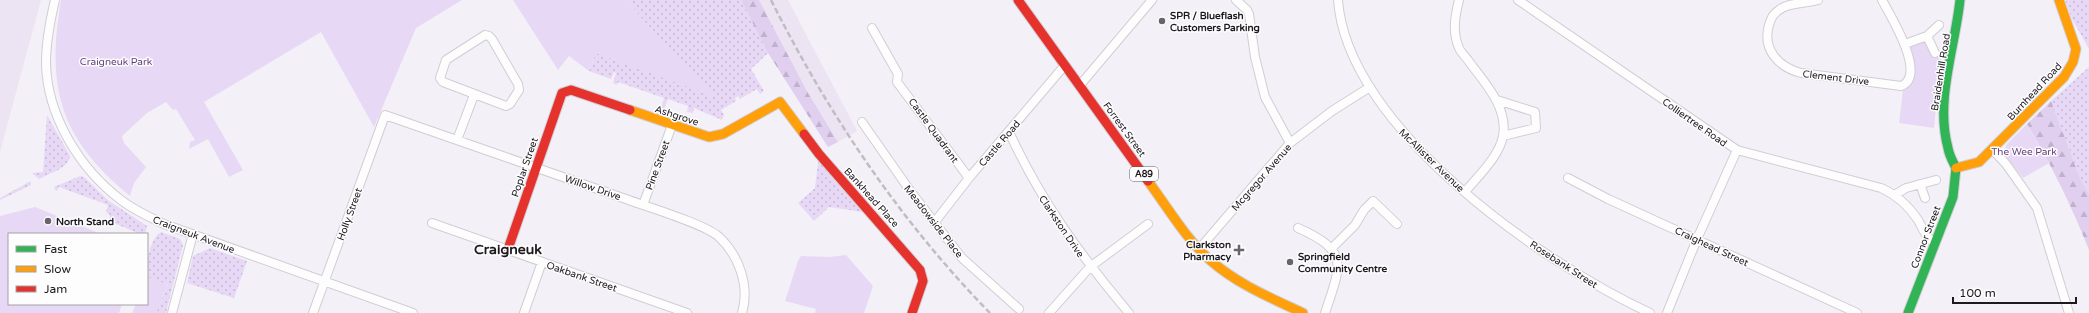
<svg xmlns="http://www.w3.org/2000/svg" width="2089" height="313" font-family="'Varela Round',sans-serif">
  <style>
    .built { fill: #ece4f3 }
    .grass { fill: url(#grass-dots) }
    .forest { fill: url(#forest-firs) }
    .park { fill: #e7d8f5 }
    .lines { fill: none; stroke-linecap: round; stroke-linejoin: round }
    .street-casing { stroke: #d0cdd3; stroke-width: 10 }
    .fast-casing { stroke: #d0cdd3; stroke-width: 11 }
    .slow-casing { stroke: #d0cdd3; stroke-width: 11 }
    .jam-casing { stroke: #d0cdd3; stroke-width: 11 }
    .street { stroke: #fdfdfe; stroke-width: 8 }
    .fast { stroke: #30b455; stroke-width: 9 }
    .slow { stroke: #ff9f0a; stroke-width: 9 }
    .jam { stroke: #e5322d; stroke-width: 9 }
    .rail { stroke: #bfbec0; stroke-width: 2.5; stroke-dasharray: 6 3; stroke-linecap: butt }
    .poi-dot { fill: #68646b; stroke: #fdfdfd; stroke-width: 1.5 }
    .labels { text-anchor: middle; stroke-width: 3; stroke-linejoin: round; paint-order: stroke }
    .shield { fill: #fdfdfd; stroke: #605d62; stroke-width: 1 }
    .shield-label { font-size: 9px; font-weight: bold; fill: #1c191f }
    .poi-label { font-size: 10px; font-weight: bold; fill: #1c191f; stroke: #fdfdfd; text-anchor: start }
    .park-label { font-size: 10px; fill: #623e7e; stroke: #fdfdfd }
    .street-label { font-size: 10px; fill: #1c191f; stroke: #fdfdfd }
    .district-label { font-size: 14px; font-weight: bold; fill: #1c191f; stroke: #fdfdfd }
  </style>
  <defs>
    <pattern id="grass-dots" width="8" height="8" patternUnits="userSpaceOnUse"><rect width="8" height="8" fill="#e7d8f5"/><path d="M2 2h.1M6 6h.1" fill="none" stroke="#c6b9d2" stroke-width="1.8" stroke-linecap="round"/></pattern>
    <pattern id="forest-firs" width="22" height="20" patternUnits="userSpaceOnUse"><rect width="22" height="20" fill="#e0cfef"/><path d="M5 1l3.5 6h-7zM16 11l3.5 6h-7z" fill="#c0b1cc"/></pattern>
  </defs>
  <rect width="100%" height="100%" fill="#f4f0f8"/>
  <path class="built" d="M0,0H41L0,152Z
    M759,0H788L857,131L838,142L808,93Z"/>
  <path class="grass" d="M626,0H741L768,53L751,69L764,91L760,94L757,89L740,99L738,96L735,98L736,101L721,110L724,115L722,120L694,108L693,113L687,112L688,106L668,99L664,109L661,108L664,98L618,82L617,85L613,83L616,73L614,72L611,79L589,71L596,53L714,96L661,41Z
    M2065,0H2089V49L2072,19Z
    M2089,67V194L2080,178L2051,101Z
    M47,115L70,156C69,168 48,174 39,179L32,173L43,172Z
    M819,154L870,213L829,207L814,221L798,203L815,188Z
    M80,176L84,177L109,201L147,226L145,234H140L109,221L110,215L106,212L108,205L59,187L57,191L55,190L54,187Z
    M29,182L31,183V185L0,200V198Z
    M161,232L180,239L183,245L166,313H156L168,285L147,277C147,262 148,241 161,232Z
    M210,248L247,261L234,298L187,283L193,256Z"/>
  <path class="forest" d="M741,0H759L808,93L838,142L828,147L768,53Z
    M2051,101L2080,178L2089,194V250C2072,207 2051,164 2027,124Z"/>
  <path class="park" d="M61,0H462L416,28L374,127L321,32L204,102L243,170L229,177L208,139L189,149L190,142L195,140L176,109L173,110L166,102L147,113L122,136L124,143L146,167L134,183L130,196C60,138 46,89 61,0Z
    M513,0H626L661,41L715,97L596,53L589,71L569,56L558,70Z
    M1927,38L1933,56L1941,55L1934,128L1899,123L1903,90L1907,86L1908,45Z
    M2027,124L2049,163L2023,178L2008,159L2004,151L2007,144Z
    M35,207L101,234H9V304H122L119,313H0V216Z
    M846,255L873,286L864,313H815L816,309L785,301L798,261L801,256L829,257Z
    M147,277L168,285L156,313H132L136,304H147Z"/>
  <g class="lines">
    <defs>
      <path id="street" d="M55,0C50,21 46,41 46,63C47,116 80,169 121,200C134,210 149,217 164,224L413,313
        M1236,0L1247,10L1249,14L1255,57L1265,97L1290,143
        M1338,0C1347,128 1544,264 1650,313
        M1459,0C1455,16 1452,32 1459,48C1461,53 1467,58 1470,63C1486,84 1508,108 1503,136C1499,157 1478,176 1465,192
        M1518,0L1737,150L1881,188C1897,195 1908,205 1918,220C1923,229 1926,238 1935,243
        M1818,0C1806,4 1789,2 1779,10C1773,14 1771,18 1769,25C1762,49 1778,67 1801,73L1901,86C1928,76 1890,15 1882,0
        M872,28L898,74L897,82L969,178
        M485,35L489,36L492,39L518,84L519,90L510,104L506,106L443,82L440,78L446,60Z
        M1927,36L1935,53
        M1905,44L1927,36L1939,25
        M1080,85L1152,0
        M1497,100L1535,112L1536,128L1503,136
        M862,122L911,192L962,258L1019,309
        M1009,132C1041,201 1080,255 1129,313
        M457,140L474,95
        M1993,150L2006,164L2037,208L2069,313
        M1568,178L1608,199L1857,313
        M1920,184L1925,198
        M1896,194L1906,188L1936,180
        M643,205L672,125
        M432,223L687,313
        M934,223L969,178L1065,65
        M1298,228C1350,251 1341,265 1325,313
        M1200,248L1290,143L1332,111L1370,87
        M1332,248L1355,225L1364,210L1373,201L1397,224
        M172,313L193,234
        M313,313L385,115C465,143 546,171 626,199C647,207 702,223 718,236C739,255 750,286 742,313
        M524,313L542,262
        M1049,313L1090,267L1148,224
        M1667,313L1697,239L1737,150"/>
      <path id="fast" d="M1956,168C1953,162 1949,155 1948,148C1935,100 1955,48 1960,0
        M1908,313L1953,197L1956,168"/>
      <path id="slow" d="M630,110L709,137L723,134L780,102L804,134
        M1956,168L1979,162L2064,77L2073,62L2076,49L2059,0
        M1148,181C1168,208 1186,239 1210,260C1237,284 1271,298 1303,313"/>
      <path id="jam" d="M1018,0L1148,181
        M804,134L819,154L920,270L923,281L912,313
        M508,249L562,93L571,90L630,110"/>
    </defs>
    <use href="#street" class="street-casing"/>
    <use href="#fast" class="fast-casing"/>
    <use href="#slow" class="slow-casing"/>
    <use href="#jam" class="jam-casing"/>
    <use href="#street" class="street"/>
    <use href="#fast" class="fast"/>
    <use href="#slow" class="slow"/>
    <use href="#jam" class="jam"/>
    <path class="rail" d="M771,0C829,115 900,221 990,313"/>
  </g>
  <g class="poi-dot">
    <circle cx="1162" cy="21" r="4"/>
    <circle cx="48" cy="221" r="4"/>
    <path d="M1237 244h4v4h4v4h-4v4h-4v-4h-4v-4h4z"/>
    <circle cx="1290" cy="262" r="4"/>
  </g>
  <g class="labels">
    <rect class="shield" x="1130" y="167" width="28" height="14" rx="3"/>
    <g class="shield-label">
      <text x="1144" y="177">A89</text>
    </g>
    <g class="poi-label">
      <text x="1170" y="19">SPR / Blueflash<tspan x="1170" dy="12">Customers Parking</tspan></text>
      <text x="56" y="225">North Stand</text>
      <text x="1231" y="248" text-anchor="end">Clarkston<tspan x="1231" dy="12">Pharmacy</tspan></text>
      <text x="1298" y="260">Springfield<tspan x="1298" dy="12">Community Centre</tspan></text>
    </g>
    <g class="park-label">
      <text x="116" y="65">Craigneuk Park</text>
      <text x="2024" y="155">The Wee Park</text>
    </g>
    <g class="street-label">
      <text transform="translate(1940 72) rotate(-81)" y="4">Braidenhill Road</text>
      <text transform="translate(1836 77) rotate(7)" y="4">Clement Drive</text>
      <text transform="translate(2034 91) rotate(-47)" y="4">Burnhead Road</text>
      <text transform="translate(677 115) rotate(18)" y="4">Ashgrove</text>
      <text transform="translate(1695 122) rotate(35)" y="4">Colliertree Road</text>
      <text transform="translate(1125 129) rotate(54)" y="4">Forrest Street</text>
      <text transform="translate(934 130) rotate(54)" y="4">Castle Quadrant</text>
      <text transform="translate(999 143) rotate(-49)" y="4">Castle Road</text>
      <text transform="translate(1432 160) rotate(44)" y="4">McAllister Avenue</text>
      <text transform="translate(657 165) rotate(-70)" y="4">Pine Street</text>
      <text transform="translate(524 167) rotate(-71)" y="4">Poplar Street</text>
      <text transform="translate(1261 177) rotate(-49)" y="4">Mcgregor Avenue</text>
      <text transform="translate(593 187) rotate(19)" y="4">Willow Drive</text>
      <text transform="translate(872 197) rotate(48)" y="4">Bankhead Place</text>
      <text transform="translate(349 214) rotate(-70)" y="4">Holly Street</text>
      <text transform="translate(934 221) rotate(52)" y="4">Meadowside Place</text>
      <text transform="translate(1062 226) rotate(56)" y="4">Clarkston Drive</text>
      <text transform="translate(194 234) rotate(21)" y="4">Craigneuk Avenue</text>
      <text transform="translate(1925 237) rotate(-69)" y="4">Connor Street</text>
      <text transform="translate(1712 246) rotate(25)" y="4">Craighead Street</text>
      <text transform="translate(1564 264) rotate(33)" y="4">Rosebank Street</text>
      <text transform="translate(582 276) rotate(19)" y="4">Oakbank Street</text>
    </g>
    <g class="district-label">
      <text x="508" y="254">Craigneuk</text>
    </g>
  </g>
  <rect x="8" y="233" width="140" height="72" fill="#fdfdfd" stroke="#a3a2a4"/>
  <rect x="16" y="246" width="20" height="6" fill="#30b455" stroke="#a3a2a4"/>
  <text x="44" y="253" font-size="12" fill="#1c191f">Fast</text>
  <rect x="16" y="266" width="20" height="6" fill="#ff9f0a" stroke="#a3a2a4"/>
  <text x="44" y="273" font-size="12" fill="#1c191f">Slow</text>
  <rect x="16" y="286" width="20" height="6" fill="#e5322d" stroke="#a3a2a4"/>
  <text x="44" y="293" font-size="12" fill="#1c191f">Jam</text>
  <path d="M1953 297v6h123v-6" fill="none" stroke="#1c191f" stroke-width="2"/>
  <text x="1959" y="297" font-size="12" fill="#1c191f" stroke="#fdfdfd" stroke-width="3" paint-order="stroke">100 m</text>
</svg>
